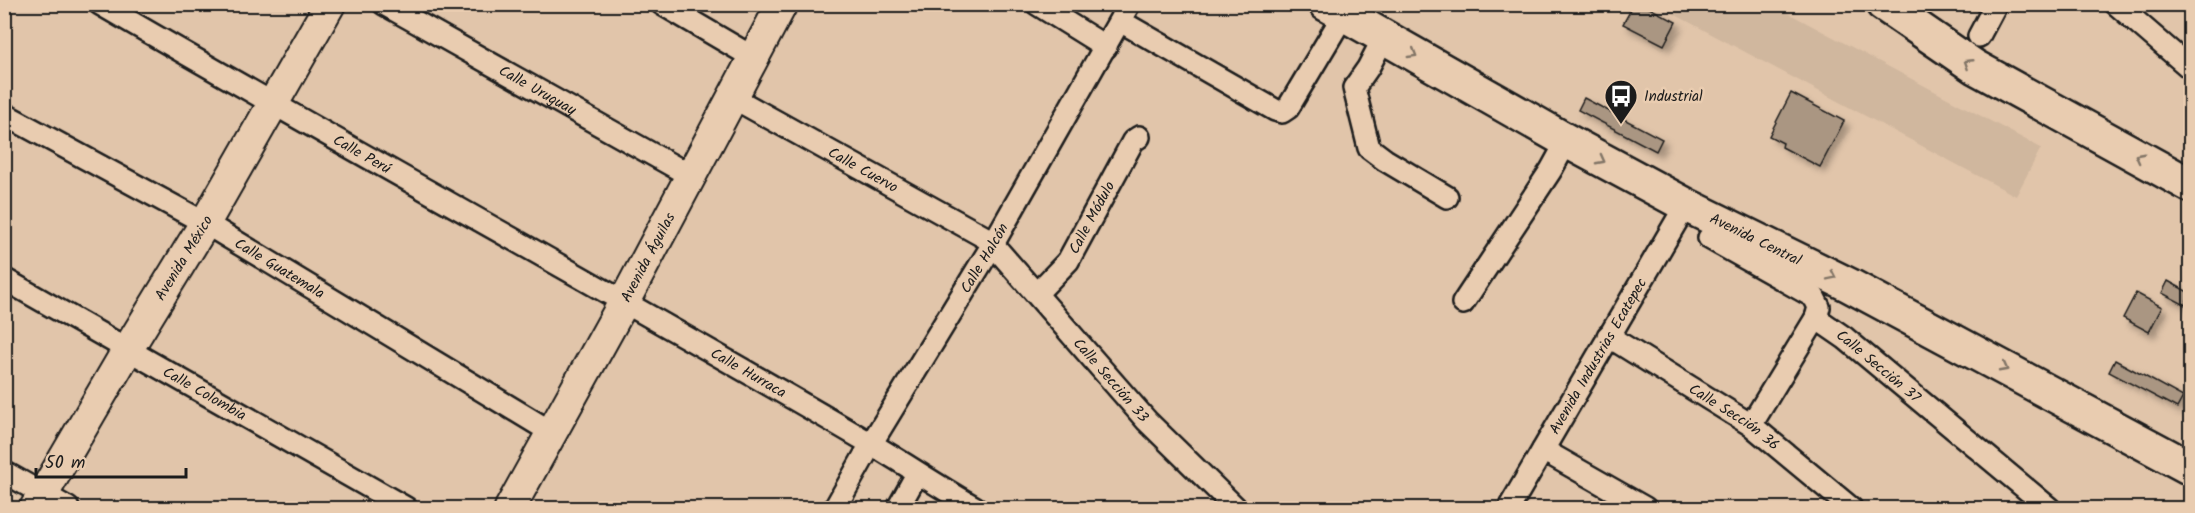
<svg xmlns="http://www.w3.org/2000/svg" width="2195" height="513" font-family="Kalam,sans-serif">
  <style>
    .built { fill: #d0b79e }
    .building { fill: #aa9682; stroke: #1c1c1c; stroke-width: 1.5; filter: url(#shadow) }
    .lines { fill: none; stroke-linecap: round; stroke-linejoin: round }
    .street-casing { stroke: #1c1c1c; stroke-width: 26 }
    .secondary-casing { stroke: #1c1c1c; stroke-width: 34 }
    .highway-casing { stroke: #1c1c1c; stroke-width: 38 }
    .street { stroke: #e9ccb0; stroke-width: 21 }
    .secondary { stroke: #e9ccb0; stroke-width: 30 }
    .highway { stroke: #e9ccb0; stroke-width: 33 }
    .oneway { stroke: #827466 }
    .labels { text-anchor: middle; stroke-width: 5; stroke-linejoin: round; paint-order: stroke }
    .street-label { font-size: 15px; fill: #1c1c1c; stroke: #e9ccb0 }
    .poi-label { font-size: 15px; fill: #1c1c1c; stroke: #e9ccb0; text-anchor: start }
  </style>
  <defs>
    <filter id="shadow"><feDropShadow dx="5.5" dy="5.5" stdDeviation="3" flood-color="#0004"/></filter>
  </defs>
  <rect width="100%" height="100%" fill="#e1c5aa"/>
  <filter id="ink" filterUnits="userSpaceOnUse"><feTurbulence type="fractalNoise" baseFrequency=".0167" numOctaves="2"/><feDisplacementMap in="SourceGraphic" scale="12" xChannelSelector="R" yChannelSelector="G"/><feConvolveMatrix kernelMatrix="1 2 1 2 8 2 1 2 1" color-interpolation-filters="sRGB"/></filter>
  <g filter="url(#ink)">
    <path class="built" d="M1657,5H1773L2041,148L2016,196Z"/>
    <path class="building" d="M1634,4H1642L1676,22L1664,45L1623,24Z
      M1791,93L1844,121L1820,167L1782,147L1783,143L1769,136Z
      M1584,98L1662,139L1656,151L1578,110Z
      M2168,281L2190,293L2185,305L2162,293Z
      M2136,293L2162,307L2149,332L2123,318Z
      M2115,360L2183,397L2177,408L2109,372Z"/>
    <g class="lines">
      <defs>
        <g id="street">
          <path id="s1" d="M100,4C355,153 614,293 868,442C904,463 939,487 976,508"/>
          <path id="s2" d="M384,4L691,176"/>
          <path d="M662,4L754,58"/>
          <path d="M1037,4L1106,47"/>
          <path d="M2116,4L2190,68"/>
          <path d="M1120,21L1275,110L1282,112L1288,108L1344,14"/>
          <path d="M1979,36L1996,4"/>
          <path d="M1384,37L1368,68L1354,88L1369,148L1385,160L1447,197"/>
          <path id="s3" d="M732,97L988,239L1147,421L1236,508"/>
          <path id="s4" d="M4,114L205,223L551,432"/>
          <path id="s5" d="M1709,238L1814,297L1819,307L1816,318L1845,338L2049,508"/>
          <path id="s6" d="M4,279L406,508"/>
          <path id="s7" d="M1037,293L1068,261L1133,141L1139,137"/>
          <path d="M1463,303L1551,170L1567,141"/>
          <path id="s8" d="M1608,336L1751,425L1851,508"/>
          <path d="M1751,425L1816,318"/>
          <path d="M1543,450L1645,508"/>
          <path d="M4,472L68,508"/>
          <path id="s9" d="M835,508L871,444L993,244L1129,4"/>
          <path d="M898,508L917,474"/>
          <path id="s10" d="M1509,508L1686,205"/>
        </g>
        <g id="secondary">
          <path id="s11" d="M35,508L128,349L205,223L330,4"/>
          <path id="s12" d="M510,508L624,302L782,4"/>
        </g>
        <g id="highway">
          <path id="s13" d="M1326,4L1567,141L1686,205L1849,285L2190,468"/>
          <path d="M1883,4L1975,67L2190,185"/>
        </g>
      </defs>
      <use href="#street" class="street-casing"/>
      <use href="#secondary" class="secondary-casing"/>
      <use href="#highway" class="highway-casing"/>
      <use href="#street" class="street"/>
      <use href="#secondary" class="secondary"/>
      <use href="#highway" class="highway"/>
    </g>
    <defs><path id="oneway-chevron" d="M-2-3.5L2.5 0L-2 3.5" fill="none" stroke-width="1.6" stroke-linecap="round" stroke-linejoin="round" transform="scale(1.5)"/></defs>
    <g class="oneway">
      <use href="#oneway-chevron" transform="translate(1413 54) rotate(31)"/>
      <use href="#oneway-chevron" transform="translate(1968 63) rotate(-147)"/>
      <use href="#oneway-chevron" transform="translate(2139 157) rotate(-152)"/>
      <use href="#oneway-chevron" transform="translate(1601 160) rotate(28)"/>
      <use href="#oneway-chevron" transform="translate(1832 276) rotate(26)"/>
      <use href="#oneway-chevron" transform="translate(2004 368) rotate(28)"/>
    </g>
  </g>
  <defs>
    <symbol id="bus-pin" viewBox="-11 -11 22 30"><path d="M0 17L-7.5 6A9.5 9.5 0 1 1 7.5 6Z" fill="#1c1c1c" stroke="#e9ccb0"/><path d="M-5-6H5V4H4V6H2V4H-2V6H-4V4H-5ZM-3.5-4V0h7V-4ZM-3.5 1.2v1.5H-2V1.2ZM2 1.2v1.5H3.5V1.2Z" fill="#fff"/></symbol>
  </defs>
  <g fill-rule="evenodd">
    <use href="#bus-pin" x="1602" y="77" width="38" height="52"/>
  </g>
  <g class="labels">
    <g class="street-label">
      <text dy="5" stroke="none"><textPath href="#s2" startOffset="176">Calle Uruguay</textPath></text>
      <text dy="5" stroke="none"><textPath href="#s1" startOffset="302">Calle Perú</textPath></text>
      <text dy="5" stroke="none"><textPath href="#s3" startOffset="150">Calle Cuervo</textPath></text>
      <text dy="5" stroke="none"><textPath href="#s7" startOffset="94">Calle Módulo</textPath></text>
      <text dy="5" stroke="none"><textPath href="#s13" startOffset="490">Avenida Central</textPath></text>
      <text dy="5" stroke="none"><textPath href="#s11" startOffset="291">Avenida México</textPath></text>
      <text dy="5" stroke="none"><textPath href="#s12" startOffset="286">Avenida Águilas</textPath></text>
      <text dy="5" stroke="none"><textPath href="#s9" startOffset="291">Calle Halcón</textPath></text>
      <text dy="5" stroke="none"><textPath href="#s4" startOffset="316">Calle Guatemala</textPath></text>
      <text dy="5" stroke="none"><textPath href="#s10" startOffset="176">Avenida Industrias Ecatepec</textPath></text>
      <text dy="5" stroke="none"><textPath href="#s5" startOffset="222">Calle Sección 37</textPath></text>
      <text dy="5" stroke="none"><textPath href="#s1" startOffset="746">Calle Hurraca</textPath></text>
      <text dy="5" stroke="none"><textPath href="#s3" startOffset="480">Calle Sección 33</textPath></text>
      <text dy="5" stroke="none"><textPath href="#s6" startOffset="231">Calle Colombia</textPath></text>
      <text dy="5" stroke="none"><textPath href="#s8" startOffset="150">Calle Sección 36</textPath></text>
    </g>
    <g class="poi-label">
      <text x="1644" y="101">Industrial</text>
    </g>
  </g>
  <rect width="2195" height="513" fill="none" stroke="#e9ccb0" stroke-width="24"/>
  <rect x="12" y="12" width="2171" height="489" fill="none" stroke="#1c1c1c" stroke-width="2" filter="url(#ink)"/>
  <path d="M36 468v9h150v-9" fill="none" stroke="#1c1c1c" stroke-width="3"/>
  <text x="45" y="468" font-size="18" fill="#1c1c1c" stroke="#e9ccb0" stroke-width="4.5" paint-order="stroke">50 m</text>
</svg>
